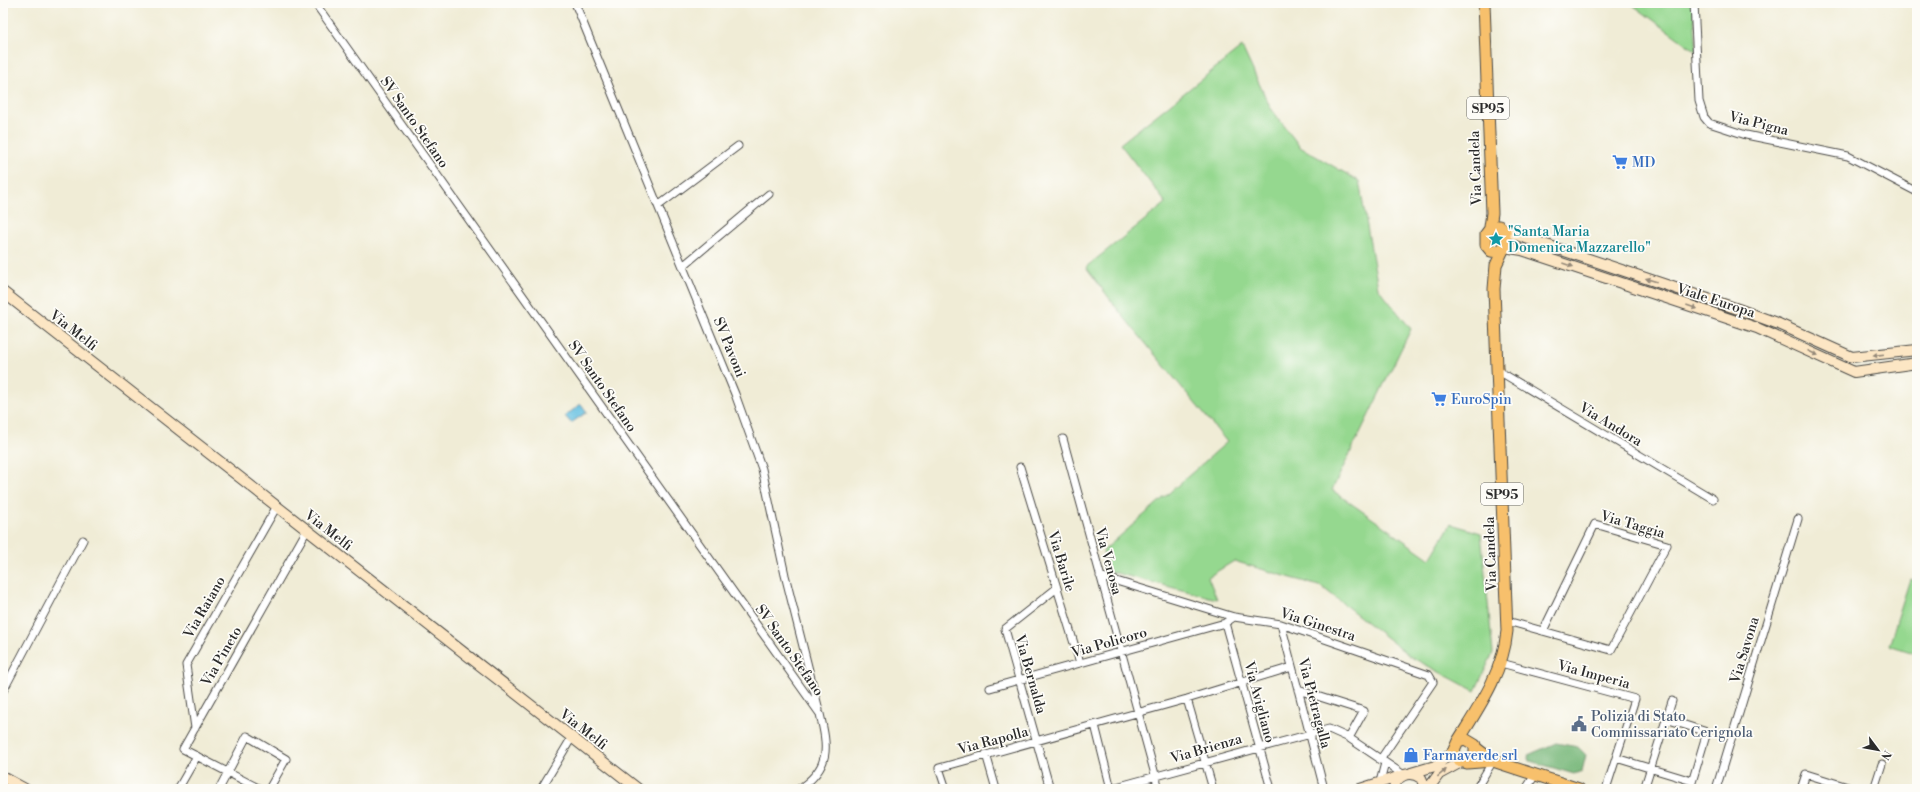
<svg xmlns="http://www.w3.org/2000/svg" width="1920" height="792" font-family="'Libre Bodoni',serif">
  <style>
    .green { fill: #95d88f; stroke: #60825d }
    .forest { fill: #78b87a; stroke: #527252 }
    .water { fill: #63bfe1; stroke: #477586 }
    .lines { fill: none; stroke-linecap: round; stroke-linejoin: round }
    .street-casing { stroke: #494845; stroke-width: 9 }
    .secondary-casing { stroke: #494845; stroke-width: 12 }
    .primary-casing { stroke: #494845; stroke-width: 13 }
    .street { stroke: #fff; stroke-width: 7 }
    .secondary { stroke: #fce6c4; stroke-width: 10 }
    .primary { stroke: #f7c06c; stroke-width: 11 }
    .oneway { fill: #948878 }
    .labels { text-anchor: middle; stroke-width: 3.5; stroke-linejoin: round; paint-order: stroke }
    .shield { fill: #fdfcf7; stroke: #6a6a68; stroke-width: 1 }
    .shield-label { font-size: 13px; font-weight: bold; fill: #2b2b2b }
    .street-label { font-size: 14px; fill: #2b2b2b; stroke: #fdfcf7 }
    .shop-label { font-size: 14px; fill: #366cbe; stroke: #fdfcf7; text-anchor: start }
    .culture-label { font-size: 14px; fill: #0d838f; stroke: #fdfcf7; text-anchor: start }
    .service-label { font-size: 14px; fill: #4e5e75; stroke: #fdfcf7; text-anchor: start }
  </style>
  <rect width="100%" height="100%" fill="#fdfcf7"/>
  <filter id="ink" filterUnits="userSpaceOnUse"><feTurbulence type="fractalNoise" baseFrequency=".025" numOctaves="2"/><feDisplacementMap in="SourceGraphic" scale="8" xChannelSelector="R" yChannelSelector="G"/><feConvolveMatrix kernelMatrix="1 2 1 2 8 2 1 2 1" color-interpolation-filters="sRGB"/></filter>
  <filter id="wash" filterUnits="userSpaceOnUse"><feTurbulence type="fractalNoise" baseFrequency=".012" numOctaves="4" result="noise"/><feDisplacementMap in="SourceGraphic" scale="16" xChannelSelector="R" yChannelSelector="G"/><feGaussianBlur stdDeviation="0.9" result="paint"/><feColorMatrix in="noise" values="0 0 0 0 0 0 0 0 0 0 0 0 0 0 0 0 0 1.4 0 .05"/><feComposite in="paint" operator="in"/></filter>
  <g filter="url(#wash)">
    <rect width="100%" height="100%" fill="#f0ecd6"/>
    <path class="green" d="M1630,3H1693L1697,52Z
      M1242,47L1270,107L1300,147L1359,181L1378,288L1411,329L1332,490L1430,559L1451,524L1481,533L1493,653L1475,691L1411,657L1322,587L1234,561L1208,577L1217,599L1108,571L1103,551L1227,442L1118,310L1086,267L1166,203L1120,144Z
      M1910,579L1917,582V654L1889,645Z"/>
    <path class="forest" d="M1556,743L1578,747L1586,755L1582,771L1574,774L1530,761L1528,755Z"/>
    <path class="water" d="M581,404L587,412L571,423L565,416Z"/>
  </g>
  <g filter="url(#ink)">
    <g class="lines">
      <defs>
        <path id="street" d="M315,3L820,714C828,748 831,767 799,789
          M575,3L735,394L762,469L785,575L819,710
          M1694,3L1699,101L1704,117L1709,123L1746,135L1848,156L1917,192
          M658,206L738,146
          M683,266L769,194
          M1497,370L1713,499
          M1063,439L1159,789
          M1020,467L1080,663
          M1100,576L1234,617L1281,624L1429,675L1433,682L1380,760
          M1507,621L1611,650L1667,545L1595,524L1543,631
          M1225,623L1271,789
          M1281,624L1324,789
          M1501,663L1635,699L1606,789
          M990,688L1225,623L1234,617
          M1298,690L1364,711L1349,738
          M3,691L83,540
          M1187,699L1213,789
          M1666,719L1707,732L1690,789
          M1095,725L1111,789
          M195,728L186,665L277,506
          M986,754L996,789
          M1616,758L1692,781
          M1380,782L1385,763
          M178,789L197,756
          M219,789L247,736L286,759L269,789
          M260,789L183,749L307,530
          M541,789L572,737
          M946,789L939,768L1187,699L1292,667
          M1050,789L1005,629L1057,588
          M1109,789L1329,729L1349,738L1404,775
          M1476,789L1493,761
          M1526,789L1535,775
          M1644,789L1672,701
          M1716,789L1798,519
          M1801,789L1806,774L1854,789
          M1874,789L1882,764"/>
        <path id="secondary" d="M1505,231L1738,309L1779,324L1852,357L1917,350
          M1504,247L1522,250L1757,328L1854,372L1917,363
          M3,292L638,789
          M1411,773L1435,766L1453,752
          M3,777L25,789
          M1360,789L1401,776
          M1394,789C1396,775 1409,770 1421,778L1426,789
          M1428,789L1439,774L1461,762"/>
        <path id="primary" d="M1484,3L1492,213L1490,227
          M1492,226H1499L1505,231V246L1499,252L1491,251L1486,245V234Z
          M1458,741C1479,707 1503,673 1507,631L1494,289L1496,265L1503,250
          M1476,748L1493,761L1579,789
          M1470,761L1475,755V745L1465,739L1458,741L1453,752L1459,761L1467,763L1493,761"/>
      </defs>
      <use href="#street" class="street-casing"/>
      <use href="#secondary" class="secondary-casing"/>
      <use href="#primary" class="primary-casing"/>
      <use href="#street" class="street"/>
      <use href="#secondary" class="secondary"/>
      <use href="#primary" class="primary"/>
    </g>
    <defs><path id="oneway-solid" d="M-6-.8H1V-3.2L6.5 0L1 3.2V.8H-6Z"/></defs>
    <g class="oneway">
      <use href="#oneway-solid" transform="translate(1568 265) rotate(19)"/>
      <use href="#oneway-solid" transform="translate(1651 280) rotate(-162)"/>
      <use href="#oneway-solid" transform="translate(1692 307) rotate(19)"/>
      <use href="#oneway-solid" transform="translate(1813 353) rotate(24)"/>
      <use href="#oneway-solid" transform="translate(1878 355) rotate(173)"/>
      <use href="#oneway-solid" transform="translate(1442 773) rotate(-40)"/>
    </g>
  </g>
  <defs>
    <symbol id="supermarket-bare" viewBox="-9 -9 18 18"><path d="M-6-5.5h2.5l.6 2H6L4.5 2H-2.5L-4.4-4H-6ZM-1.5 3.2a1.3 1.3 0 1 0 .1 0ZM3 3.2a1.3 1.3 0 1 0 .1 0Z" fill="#3f7fe0" stroke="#fdfcf7" stroke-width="2.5" paint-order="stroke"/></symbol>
    <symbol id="sight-bare" viewBox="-9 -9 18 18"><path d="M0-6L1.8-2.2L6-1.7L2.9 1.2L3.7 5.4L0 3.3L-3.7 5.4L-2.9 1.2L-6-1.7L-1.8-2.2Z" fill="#0f9aa8" stroke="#fdfcf7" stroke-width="2.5" paint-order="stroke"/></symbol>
    <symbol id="civic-bare" viewBox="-9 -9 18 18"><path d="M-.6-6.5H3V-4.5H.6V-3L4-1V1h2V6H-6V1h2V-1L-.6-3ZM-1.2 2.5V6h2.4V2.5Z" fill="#5c6f8a" stroke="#fdfcf7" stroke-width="2.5" paint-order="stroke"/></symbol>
    <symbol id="shop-bare" viewBox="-9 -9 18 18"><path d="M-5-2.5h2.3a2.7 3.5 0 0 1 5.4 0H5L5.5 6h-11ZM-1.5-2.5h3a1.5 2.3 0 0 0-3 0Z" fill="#3f7fe0" stroke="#fdfcf7" stroke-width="2.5" paint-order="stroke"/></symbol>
  </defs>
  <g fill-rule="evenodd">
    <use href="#supermarket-bare" x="1609" y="151" width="22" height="22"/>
    <use href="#sight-bare" x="1485" y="228" width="22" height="22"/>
    <use href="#supermarket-bare" x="1428" y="388" width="22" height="22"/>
    <use href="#civic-bare" x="1568" y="713" width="22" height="22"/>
    <use href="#shop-bare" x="1400" y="744" width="22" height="22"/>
  </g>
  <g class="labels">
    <g class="shield">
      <rect x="1467" y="97" width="42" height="22" rx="3"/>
      <rect x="1481" y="483" width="42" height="22" rx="3"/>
    </g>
    <g class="shield-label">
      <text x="1488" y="113">SP95</text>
      <text x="1502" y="499">SP95</text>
    </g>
    <g class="street-label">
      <text transform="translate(415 122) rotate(55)" y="5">SV Santo Stefano</text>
      <text transform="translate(1759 123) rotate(14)" y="5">Via Pigna</text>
      <text transform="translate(1475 168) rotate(-92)" y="5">Via Candela</text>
      <text transform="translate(1716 300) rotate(18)" y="5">Viale Europa</text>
      <text transform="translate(74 330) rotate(38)" y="5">Via Melfi</text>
      <text transform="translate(730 347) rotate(68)" y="5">SV Pavoni</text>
      <text transform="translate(603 386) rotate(55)" y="5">SV Santo Stefano</text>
      <text transform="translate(1611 424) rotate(31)" y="5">Via Andora</text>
      <text transform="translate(1633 524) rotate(16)" y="5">Via Taggia</text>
      <text transform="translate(329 530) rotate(38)" y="5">Via Melfi</text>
      <text transform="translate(1490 554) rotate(-92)" y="5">Via Candela</text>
      <text transform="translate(1062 561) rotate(73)" y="5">Via Barile</text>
      <text transform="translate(1109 561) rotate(75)" y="5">Via Venosa</text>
      <text transform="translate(204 607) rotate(-60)" y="5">Via Raiano</text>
      <text transform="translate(1318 624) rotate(18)" y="5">Via Ginestra</text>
      <text transform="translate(1109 642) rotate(-16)" y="5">Via Policoro</text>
      <text transform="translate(790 650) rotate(55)" y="5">SV Santo Stefano</text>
      <text transform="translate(1744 650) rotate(-73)" y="5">Via Savona</text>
      <text transform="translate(221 656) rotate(-60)" y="5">Via Pineto</text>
      <text transform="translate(1031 674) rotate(74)" y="5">Via Bernalda</text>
      <text transform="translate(1594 674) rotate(15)" y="5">Via Imperia</text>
      <text transform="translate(1260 702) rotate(75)" y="5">Via Avigliano</text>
      <text transform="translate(1315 703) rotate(75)" y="5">Via Pietragalla</text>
      <text transform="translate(584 729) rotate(38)" y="5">Via Melfi</text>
      <text transform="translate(993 740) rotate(-15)" y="5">Via Rapolla</text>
      <text transform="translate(1206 748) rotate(-16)" y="5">Via Brienza</text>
    </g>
    <g class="shop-label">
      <text x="1632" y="167">MD</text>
      <text x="1451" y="404">EuroSpin</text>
      <text x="1423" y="760">Farmaverde srl</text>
    </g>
    <g class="culture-label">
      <text x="1508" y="236">"Santa Maria<tspan x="1508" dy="16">Domenica Mazzarello"</tspan></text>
    </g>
    <g class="service-label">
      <text x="1591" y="721">Polizia di Stato<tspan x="1591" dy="16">Commissariato Cerignola</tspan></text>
    </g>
  </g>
  <rect width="1920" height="792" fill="none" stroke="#fdfcf7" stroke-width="16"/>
  <g transform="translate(1878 750) rotate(122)" stroke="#fdfcf7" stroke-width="3" paint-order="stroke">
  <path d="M0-3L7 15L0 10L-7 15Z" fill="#2b2b2b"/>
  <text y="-6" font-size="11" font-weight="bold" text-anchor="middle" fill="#2b2b2b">N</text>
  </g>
</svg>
